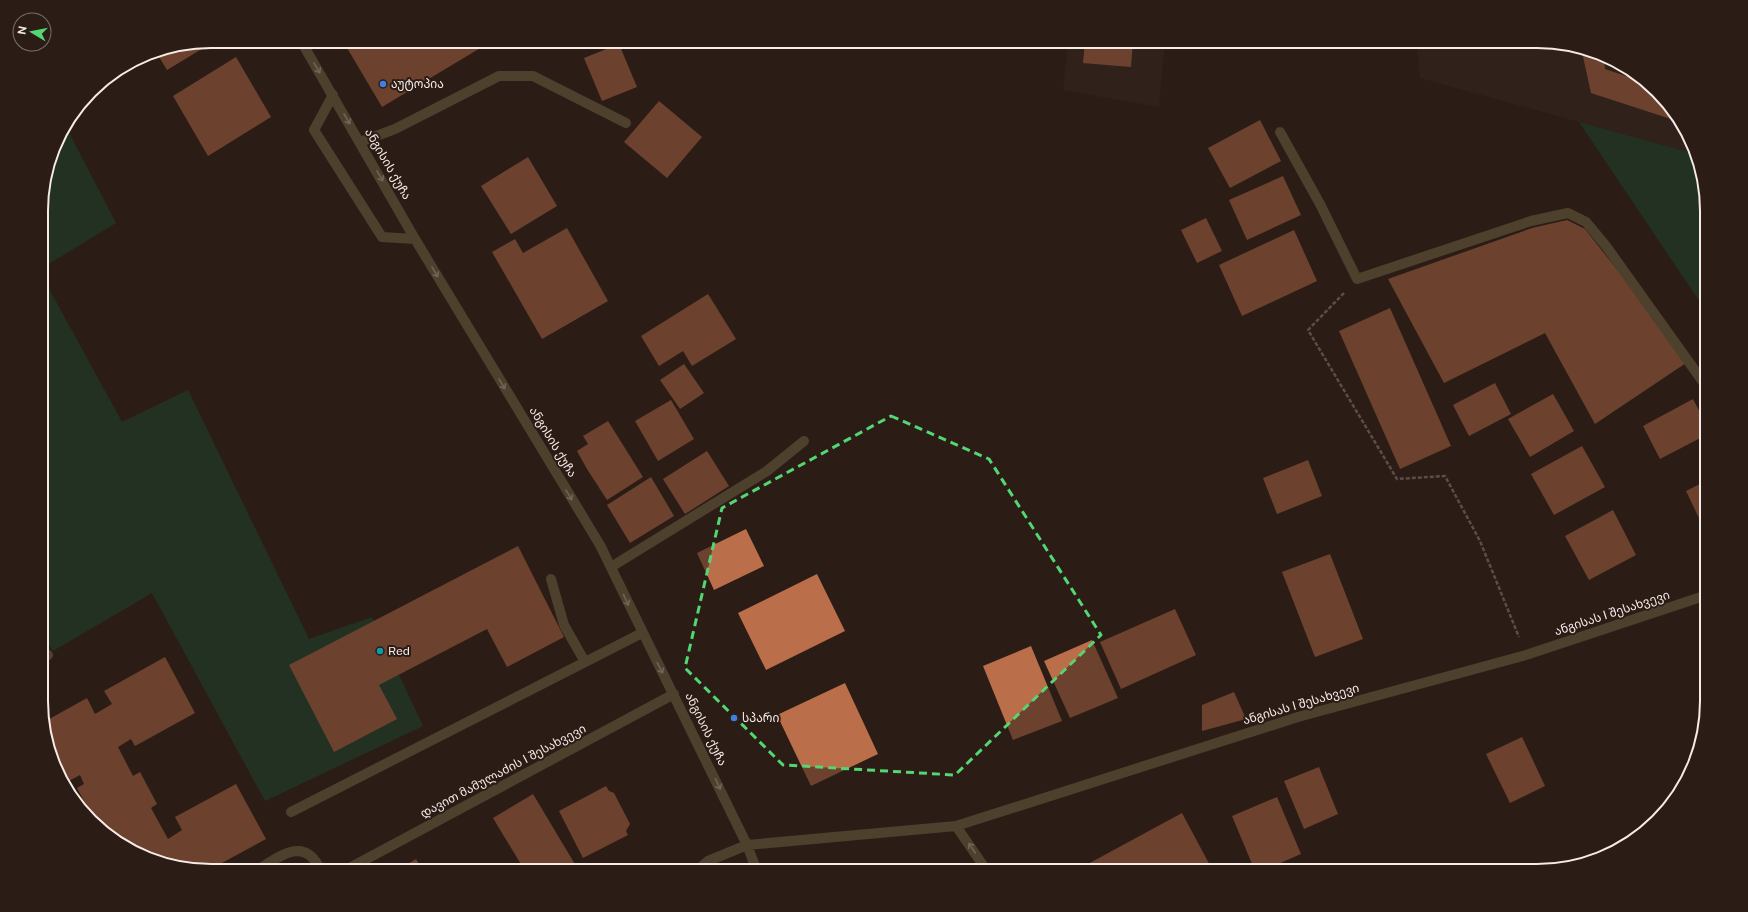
<svg xmlns="http://www.w3.org/2000/svg" width="1748" height="912" font-family="'Public Sans','Noto Sans Georgian',sans-serif">
  <style>
    .commercial { fill: #392622 }
    .green { fill: #174b31 }
    .building { fill: #ba6e4a }
    .lines { fill: none; stroke-linecap: round; stroke-linejoin: round }
    .path { stroke: #958983; stroke-width: 2.5; stroke-dasharray: 4 2; stroke-linecap: butt }
    .minor { stroke: #776b4b; stroke-width: 10 }
    .oneway { stroke: #c3b8a9 }
    .marked { fill: none; stroke: #53d673; stroke-width: 3; stroke-dasharray: 8 5; stroke-linejoin: round }
    .shop-dot { fill: #3f7fe0; stroke: #2b1d16; stroke-width: 1.5 }
    .culture-dot { fill: #0f9aa8; stroke: #2b1d16; stroke-width: 1.5 }
    .labels { text-anchor: middle; stroke-width: 4; stroke-linejoin: round; paint-order: stroke }
    .poi-label { font-size: 12px; fill: #f6ebe7; stroke: #2b1d16; text-anchor: start }
    .street-label { font-size: 12px; fill: #f6ebe7; stroke: #2b1d16 }
    .rim { fill: none; stroke: #f6ebe7; stroke-width: 2 }
  </style>
  <rect width="100%" height="100%" fill="#2b1d16"/>
  <path class="commercial" d="M1068,41H1165L1159,107L1063,90Z
    M1416,41H1537L1612,59L1649,83L1678,116L1692,153L1420,78Z"/>
  <path class="green" d="M1579,122L1692,153L1706,189V311Z
    M66,127L116,223L42,268L41,200L59,136Z
    M42,276L122,422L188,390L309,639L372,617L423,726L265,801L152,593L53,651L42,633Z"/>
  <path class="building" d="M211,41H215L167,70L156,52Z
    M343,41H492L382,107Z
    M1085,41H1133L1131,67L1083,63Z
    M619,44L637,87L602,101L584,58Z
    M1582,52L1604,57L1605,69L1649,84L1678,116L1680,122L1591,93Z
    M236,57L271,117L208,156L173,96Z
    M659,101L702,137L667,178L624,142Z
    M1260,120L1281,161L1230,188L1208,148Z
    M528,157L557,206L511,234L481,186Z
    M1283,176L1301,215L1247,240L1229,200Z
    M1206,218L1222,251L1197,263L1181,230Z
    M1567,220L1585,229L1689,361L1595,424L1545,333L1444,383L1388,279L1532,228Z
    M567,228L608,301L542,339L492,252L515,239L523,253Z
    M1294,230L1317,281L1242,316L1219,265Z
    M708,294L736,339L692,366L683,351L659,366L641,336Z
    M1390,308L1451,446L1400,469L1339,331Z
    M684,364L704,393L680,409L660,380Z
    M1495,383L1511,414L1469,436L1453,405Z
    M1553,394L1574,431L1530,457L1508,419Z
    M1693,399L1706,424V435L1660,459L1643,426Z
    M671,400L694,439L658,461L635,421Z
    M608,421L643,477L607,500L587,469L577,451L588,444L583,436Z
    M1582,446L1605,487L1554,515L1531,474Z
    M707,451L729,486L685,514L663,479Z
    M1308,460L1322,496L1277,514L1263,478Z
    M651,477L674,516L630,543L607,505Z
    M1706,481L1707,535L1686,491Z
    M1613,510L1636,555L1589,580L1565,536Z
    M746,529L764,566L714,590L697,553Z
    M518,546L564,637L507,667L487,629L379,685L397,719L334,752L289,665Z
    M1330,554L1363,639L1315,657L1282,572Z
    M817,574L845,631L766,670L738,613Z
    M1175,609L1196,655L1121,689L1100,642Z
    M1092,640L1118,698L1070,718L1044,661Z
    M1031,646L1062,721L1013,740L983,666Z
    M165,657L195,713L135,746L131,739L118,747L133,776L140,772L157,804L151,808L168,839L182,830L175,817L236,784L266,839L209,870L204,869L201,863L193,867L136,853L99,829L77,788L84,784L80,775L65,783L42,723L87,698L95,714L112,704L104,691Z
    M845,683L878,754L811,786L777,715Z
    M1234,692L1246,719L1202,731V705Z
    M1522,737L1545,786L1510,803L1486,754Z
    M1319,767L1338,814L1304,829L1284,781Z
    M606,786L609,791L614,793L630,824L626,831L628,835L583,858L559,811Z
    M533,794L579,871H525L493,818Z
    M1277,797L1301,854L1262,871H1255L1232,816Z
    M1182,813L1213,871H1075Z
    M416,859L423,871H397Z"/>
  <g class="lines">
    <path class="path" d="M1344,293L1308,330L1397,479L1445,476L1480,541L1519,637"/>
    <path class="minor" d="M301,41L415,239L600,545L747,845L757,871
      M333,95L314,130L382,237L415,239
      M1280,132L1320,204L1357,279L1531,221L1568,213L1586,222L1606,246L1706,386
      M360,142L395,129L499,76H533L626,123
      M611,567L767,471L804,441
      M551,579L564,625L585,662
      M42,658L48,655
      M291,812L642,633
      M956,826L987,871
      M256,871C280,856 305,835 321,871
      M344,871L674,694
      M696,871L708,861L747,845L956,826L1298,717L1526,655L1707,595"/>
  </g>
  <defs><path id="oneway-shaft" d="M-6 0H5M1.5-3L5.5 0L1.5 3" fill="none" stroke-width="1.6" stroke-linecap="round" stroke-linejoin="round"/></defs>
  <g class="oneway">
    <use href="#oneway-shaft" transform="translate(317 68) rotate(59)"/>
    <use href="#oneway-shaft" transform="translate(347 119) rotate(60)"/>
    <use href="#oneway-shaft" transform="translate(380 176) rotate(60)"/>
    <use href="#oneway-shaft" transform="translate(435 272) rotate(59)"/>
    <use href="#oneway-shaft" transform="translate(502 384) rotate(59)"/>
    <use href="#oneway-shaft" transform="translate(569 495) rotate(59)"/>
    <use href="#oneway-shaft" transform="translate(626 600) rotate(65)"/>
    <use href="#oneway-shaft" transform="translate(660 668) rotate(62)"/>
    <use href="#oneway-shaft" transform="translate(718 784) rotate(64)"/>
    <use href="#oneway-shaft" transform="translate(972 848) rotate(-124)"/>
  </g>
  <path d="M0 0H1748V912H0ZM891,416L989,459L1101,635L955,775L783,765L685,668L722,508Z" fill="#2b1d16" fill-opacity=".55" fill-rule="evenodd"/>
  <path class="marked" d="M891,416L989,459L1101,635L955,775L783,765L685,668L722,508Z"/>
  <g class="shop-dot">
    <circle cx="383" cy="84" r="4"/>
    <circle cx="734" cy="718" r="4"/>
  </g>
  <circle class="culture-dot" cx="380" cy="651" r="4"/>
  <g class="labels">
    <g class="poi-label">
      <text x="391" y="88">აუტოპია</text>
      <text x="388" y="655">Red</text>
      <text x="742" y="722">სპარი</text>
    </g>
    <g class="street-label">
      <text transform="translate(388 164) rotate(60)" y="4">ანგისის ქუჩა</text>
      <text transform="translate(553 442) rotate(59)" y="4">ანგისის ქუჩა</text>
      <text transform="translate(1612 613) rotate(-18)" y="4">ანგისას I შესახვევი</text>
      <text transform="translate(1301 704) rotate(-16)" y="4">ანგისას I შესახვევი</text>
      <text transform="translate(706 729) rotate(64)" y="4">ანგისის ქუჩა</text>
      <text transform="translate(503 771) rotate(-28)" y="4">დავით მამულაძის I შესახვევი</text>
    </g>
  </g>
  <path d="M0 0H1748V912H0ZM211 48H1537A163 163 0 0 1 1700 211V701A163 163 0 0 1 1537 864H211A163 163 0 0 1 48 701V211A163 163 0 0 1 211 48Z" fill="#2b1d16" fill-rule="evenodd"/>
  <path class="rim" d="M211 48H1537A163 163 0 0 1 1700 211V701A163 163 0 0 1 1537 864H211A163 163 0 0 1 48 701V211A163 163 0 0 1 211 48Z"/>
  <g transform="translate(32 32) rotate(280)"><circle r="19" fill="#2b1d16" stroke="#7c6f6a"/>
  <path d="M0-3L7 15L0 10L-7 15Z" fill="#53d673"/>
  <text y="-6" font-size="11" font-weight="bold" text-anchor="middle" fill="#f6ebe7">N</text>
  </g>
</svg>
